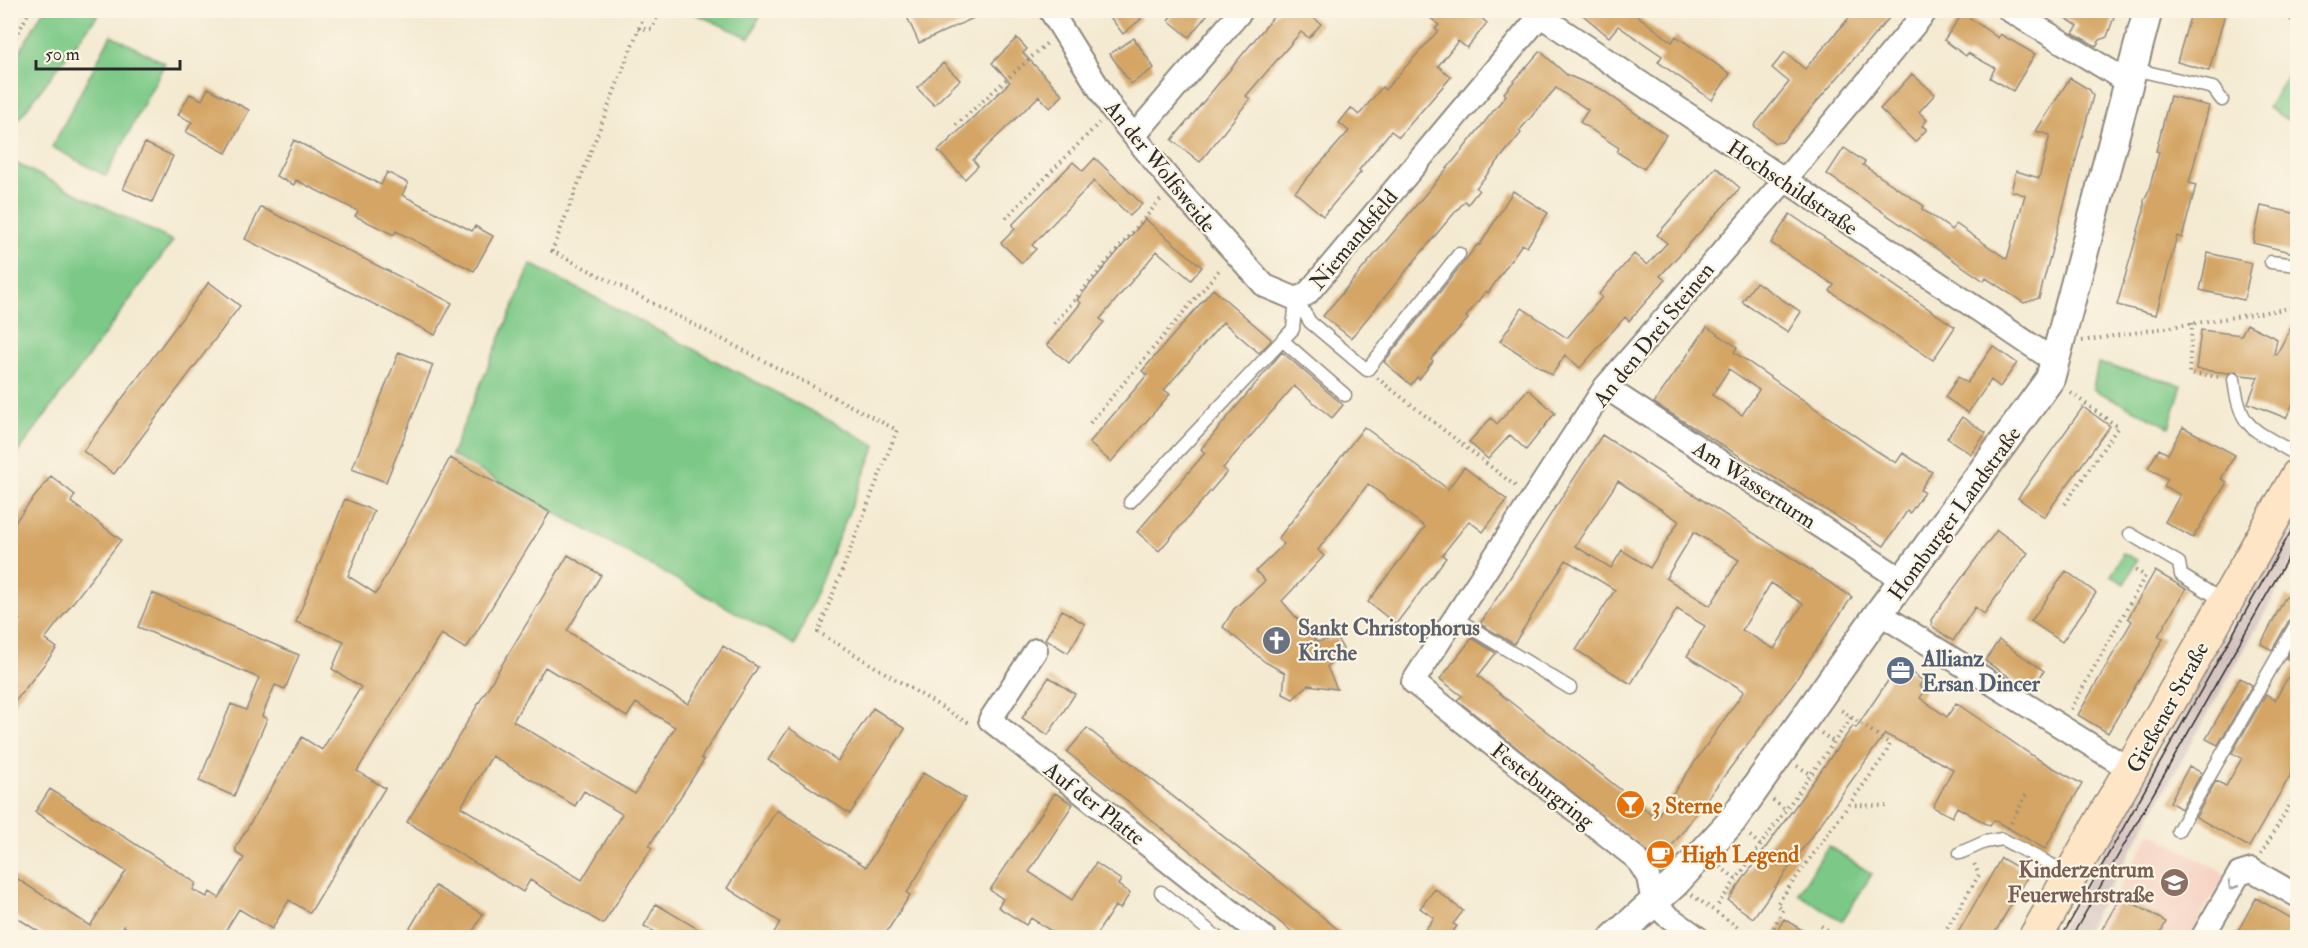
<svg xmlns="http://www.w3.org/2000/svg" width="2308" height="948" font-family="'IM FELL Double Pica',serif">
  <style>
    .built { fill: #f6d2c3 }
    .industrial { fill: #d1bfbd }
    .green { fill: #7cc987; stroke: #547a59; stroke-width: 1.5 }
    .building { fill: #d4a565; fill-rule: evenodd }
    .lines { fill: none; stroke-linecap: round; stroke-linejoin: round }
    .service-casing { stroke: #908a7e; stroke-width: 15 }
    .minor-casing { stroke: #908a7e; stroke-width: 26 }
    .tertiary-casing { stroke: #908a7e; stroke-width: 32 }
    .secondary-casing { stroke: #908a7e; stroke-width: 36 }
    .path { stroke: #908a7e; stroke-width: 4; stroke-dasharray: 1.5 4.5; stroke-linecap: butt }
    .service { stroke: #fff; stroke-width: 12 }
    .minor { stroke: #fff; stroke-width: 22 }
    .tertiary { stroke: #fff; stroke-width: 28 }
    .secondary { stroke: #fee5c5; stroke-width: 33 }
    .tram { stroke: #2b2b2b; stroke-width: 1.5 }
    .oneway { stroke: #a0a0a0 }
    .labels { text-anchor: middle; stroke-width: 4.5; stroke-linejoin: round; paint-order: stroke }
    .street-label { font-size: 22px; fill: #2b2b2b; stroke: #fcf5e5 }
    .worship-label { font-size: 22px; font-weight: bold; fill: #5b616d; stroke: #fcf5e5; text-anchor: start }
    .service-label { font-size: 22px; font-weight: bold; fill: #4e5e75; stroke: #fcf5e5; text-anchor: start }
    .food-label { font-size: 22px; font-weight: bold; fill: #c56008; stroke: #fcf5e5; text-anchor: start }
    .education-label { font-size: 22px; font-weight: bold; fill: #785e54; stroke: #fcf5e5; text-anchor: end }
  </style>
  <rect width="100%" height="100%" fill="#fcf5e5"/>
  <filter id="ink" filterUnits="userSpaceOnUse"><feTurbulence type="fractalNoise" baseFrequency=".0167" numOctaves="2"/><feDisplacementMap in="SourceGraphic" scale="12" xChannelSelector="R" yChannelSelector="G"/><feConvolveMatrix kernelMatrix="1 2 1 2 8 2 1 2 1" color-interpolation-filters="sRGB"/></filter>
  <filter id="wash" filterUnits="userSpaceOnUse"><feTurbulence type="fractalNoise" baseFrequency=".008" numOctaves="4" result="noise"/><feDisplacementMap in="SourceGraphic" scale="24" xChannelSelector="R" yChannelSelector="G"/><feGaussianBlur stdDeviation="1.35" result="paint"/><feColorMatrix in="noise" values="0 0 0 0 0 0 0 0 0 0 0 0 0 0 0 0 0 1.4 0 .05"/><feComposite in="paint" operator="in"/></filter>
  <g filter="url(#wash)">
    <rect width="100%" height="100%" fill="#f4ead2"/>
    <path class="built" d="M2151,832L2232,878L2211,898L2190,937L2091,938Z"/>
    <path class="industrial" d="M2297,509V556L2082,937H2055Z"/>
    <path class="green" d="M43,11H91L98,15L11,129V67Z
      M689,11H762L750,38Z
      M111,35L165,63L106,176L52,147Z
      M2293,65L2297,67V126L2268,108Z
      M11,161L173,241L11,462Z
      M531,264L876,445L795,645L451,455Z
      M2098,363L2182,385L2169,427L2093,389Z
      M2123,553L2137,560L2125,584L2111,576Z
      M1828,846L1872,874L1842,921L1798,894Z"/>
    <g id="blocks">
      <path class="building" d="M904,10H991L919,43Z
        M1119,10H1135L1141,19L1123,34L1110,17Z
        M1176,10H1211L1189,37L1168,20Z
        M1279,10H1305L1321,24L1309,38L1301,32L1246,96L1250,99L1200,162L1172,140Z
        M1421,10H1473L1487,23L1467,48L1458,41L1438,66L1451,77L1399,137L1391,131L1359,170L1361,172L1323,216L1295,192L1349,131L1339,123L1351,108L1359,115L1382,87L1385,90L1438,31L1435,29L1439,25Z
        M1577,10H1630L1672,42L1676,36L1730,74L1712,100L1658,62L1662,56L1618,26L1609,37Z
        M1856,10H1896L1782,142L1775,143L1754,126L1789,82L1772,68L1785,52L1805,69Z
        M2053,10H2103L2114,17L2107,37L2100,40L2096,46L2073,33L2078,26Z
        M2192,10L2225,14L2209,71L2177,62Z
        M1963,13L1998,38L2000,34L2035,54L2013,91L1990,78L1995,68L1968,53L1966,56L1944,40Z
        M1017,38L1027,49L1023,53L1063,95L1050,108L1039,96L973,160L978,166L965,179L938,151L1010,82L992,63Z
        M1134,38L1154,68L1131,84L1110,54Z
        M1540,51L1567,75L1601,89L1666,135L1644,169L1617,152L1619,148L1580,122L1588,110L1556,88L1519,131L1521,133L1476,188L1479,190L1468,204L1465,201L1444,225L1351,338L1323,316L1460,153L1506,95L1504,93Z
        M943,63L960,80L934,105L917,88Z
        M1912,74L1935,94L1919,112L1927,120L1922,126L1927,129L1915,142L1880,109Z
        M2070,78L2090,90L2093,96L2039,298L2024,303L1986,278L1984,281L1827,174L1844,148L1865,162L1863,165L1924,206L1922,209L1952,230L1956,224L2007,259L2025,195L2011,191L2016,171L2039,178L2050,135L2036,131Z
        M208,88L249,110L226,153L186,132L192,122L178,115L190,94L202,100Z
        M2170,96L2209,106L2189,183L2196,185L2182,238L2177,236L2156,315L2117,305L2144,210V200L2149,190L2159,152L2156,151Z
        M294,140L381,185L387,172L408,183L402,195L472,231L475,226L493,236L474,271L396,231L394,235L355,216L358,211L296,180L294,185L276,176Z
        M145,143L173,156L152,202L123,189Z
        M1095,158L1142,204L1130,216L1094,181L1032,245L1036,249L1022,263L1001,243L1015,229L1012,225L1073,162L1083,171Z
        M1716,167L1740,188L1660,276L1665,280L1629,321L1625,317L1580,368L1565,355L1552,375L1500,341L1522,308L1567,338L1602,297L1599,294L1634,254L1647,265L1667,243L1657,235Z
        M1513,191L1548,213L1527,247L1522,244L1488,293L1486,291L1466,317L1468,319L1431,359L1433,361L1419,379L1417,377L1411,385L1384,362L1478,244L1480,245Z
        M2261,206L2298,214V254L2253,243Z
        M261,207L452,303L435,335L245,239Z
        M1790,214L1955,327L1933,360L1830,291L1834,285L1771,243Z
        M1145,219L1202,267L1191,280L1157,251L1100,319L1104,322L1069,363L1047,345L1081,303L1077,300Z
        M2208,253L2252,263L2244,300L2200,290Z
        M209,282L240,306L114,474L83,451Z
        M1756,282L1801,312L1788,332L1742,302Z
        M1213,289L1271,339L1270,342L1259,353L1223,322L1164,390L1170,394L1111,462L1089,443L1147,375L1142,371Z
        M2298,315V393L2286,418L2248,403L2258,377L2241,375L2236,371L2228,373L2196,369L2201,330L2241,335L2247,324L2277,339L2274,354L2276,355Z
        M1707,327L1737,347L1734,352L1877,451L1896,463L1903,453L1932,472L1920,490L1924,492L1910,513L1907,511L1884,546L1654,403ZM1729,369L1759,390L1742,415L1712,395Z
        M1993,346L2017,363L2000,387L1991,380L1968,413L1945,397L1958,377L1967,383Z
        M399,352L433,365L386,482L352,469Z
        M1282,352L1343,405L1332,418L1294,386L1223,468L1227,472L1159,551L1137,532L1205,453L1201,449Z
        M1528,389L1555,413L1526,450L1510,435L1488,459L1469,442L1491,418L1497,424Z
        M2083,407L2110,426L2044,517L2018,498Z
        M1962,417L1986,433L1971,454L1947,438Z
        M1364,427L1448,489L1464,467L1507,500L1483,532L1469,521L1442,555L1446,558L1396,624L1368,602L1425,527L1368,484L1318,550L1324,556L1282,601L1317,642L1337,638L1343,649L1327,667L1337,689L1308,685L1293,699L1283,694L1285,673L1265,662L1223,627L1234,609L1265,581L1256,571L1284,544L1278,539Z
        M2183,427L2235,455L2221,479L2227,482L2193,538L2165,522L2180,495L2164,486L2168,479L2148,468L2159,449L2168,454Z
        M1602,435L1852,597L1795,681L1660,862L1457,700L1462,696L1440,679L1472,638L1496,653L1478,676L1656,818L1744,691L1687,656L1705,626L1677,609L1631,684L1576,650L1615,590L1566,560L1514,644L1480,624ZM1618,481L1679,521L1650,568L1622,550L1611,568L1575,546ZM1694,532L1739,560L1710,606L1666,578ZM1771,583L1803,604L1774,649L1742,630Z
        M450,458L550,512L466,649L441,634L357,771L385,788L310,913L289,900L272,929L239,909L221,938H142L124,926L116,938H48L10,913V874L90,926L126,871L35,812L50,789L196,883L193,890L207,897L210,892L219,898L244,858L236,853V847L302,737L322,750L361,687L332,669L344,641L296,622L345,499L374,511L348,576L376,594Z
        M51,476L75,495L71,502L121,540L45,639L57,648L10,708V633L20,620L10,612V528Z
        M1997,530L2028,553L1984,614L1975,607L1953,641L1932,626L1931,620Z
        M568,555L601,575L567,631L688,704L723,646L758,667L701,758L704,760L649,846L652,848L603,924L530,880L523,892L407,822ZM545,667L627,717L636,703L675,727L635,794L513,721ZM492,756L575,806L584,791L622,814L582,880L461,807Z
        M2066,571L2096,593L2062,642L2031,621Z
        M2155,571L2186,589L2158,636L2163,639L2108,733L2078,715L2132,621L2128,618Z
        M152,593L299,655L285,689L275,685L262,716L267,719L234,796L199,781L231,704L246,710L259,678L138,627Z
        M2286,596L2298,602V613L2291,617L2272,650L2261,644Z
        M1062,610L1085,624L1068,653L1045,639Z
        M2298,639V762L2249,847L2196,817L2216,781L2226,786L2242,758L2232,753L2266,694L2275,700L2296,663L2286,658Z
        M1999,640L2044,671L2031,691L1985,661Z
        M1904,667L1923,681L1919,686L1925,690L1920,698L1947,717L1956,703L2036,758L2082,784L2045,849L1994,820L1990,826L1957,807L1952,817L1933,807L1953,769L1885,734L1753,918L1728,900L1853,726L1856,728L1896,669Z
        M1049,677L1075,694L1048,735L1022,718Z
        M2240,678L2252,685L2218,745L2206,739Z
        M873,708L905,729L850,814L768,760L789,728L838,761Z
        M1087,728L1283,884L1348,938H1300L1145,815L1067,752Z
        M2189,766L2202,773L2181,809L2170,802Z
        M923,773L965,798L907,893L910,895L883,938H771L780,922L727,888L777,810L866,867Z
        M1055,793L1073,804L1029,872L1072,900L1096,863L1121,880L1118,885L1130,893L1120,909L1115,906L1094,938H1062L1031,918L1026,925L998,907L1003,899L990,890Z
        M2001,858L2029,874L2004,917L1992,938H1955Z
        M435,886L483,914L469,938H404Z
        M1435,889L1463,911L1453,924L1457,926L1448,938H1419L1434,918L1420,908Z
        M2121,896L2166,922L2158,938H2097Z
        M2256,898L2298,922V938H2234Z
        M656,904L713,938H652L655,932L644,926Z
        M1784,919L1815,938H1773Z"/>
    </g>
  </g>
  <g filter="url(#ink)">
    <use href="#blocks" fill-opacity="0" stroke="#908a7e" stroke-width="1.5"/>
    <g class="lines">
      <defs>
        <path id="service" d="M2134,69L2213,88L2222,100
          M2271,262L2298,265
          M1296,299L1310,322L1367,370L1459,254
          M1282,340L1345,395
          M2234,379C2240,434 2256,428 2298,456
          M1130,502L1293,329L1296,299
          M2130,534L2179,563L2181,575L2225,602
          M1455,618L1570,688
          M2178,831L2298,621
          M1960,853L1985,842L2002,839L2071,875
          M1161,892L1218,938"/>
        <path id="minor" d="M1050,10L1112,109L1173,184L1265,286L1296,299L1307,294L1545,10
          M1532,10L2056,362
          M2009,10L2130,83
          M1134,136L1242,10
          M1605,387L1904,581
          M1879,613L2131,770
          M1036,650L990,720L1265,938
          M1698,938L1666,915L1653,902L1648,877L1637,859L1413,682L1605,387L1784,181L1927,10
          M2202,938L2239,874L2252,870L2298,896"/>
        <path id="tertiary" d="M1614,938L1675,883L1732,821L1879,613L2050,379L2148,10"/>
        <path id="secondary" d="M2035,938L2298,475"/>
      </defs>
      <use href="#service" class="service-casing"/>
      <use href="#minor" class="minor-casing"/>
      <use href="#tertiary" class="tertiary-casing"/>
      <use href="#secondary" class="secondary-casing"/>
      <path class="path" d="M646,10L552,251L897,430L818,632L966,722H971
        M2275,10L2298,24
        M638,29H652L660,10
        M10,48L30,10
        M956,125L1047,43
        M1006,218L1099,123
        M2192,323L2189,373L2221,377
        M1054,324L1161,199
        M2082,341L2298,307
        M1377,378L1518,488
        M1090,423L1221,268
        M2065,504L2118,427L2068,391
        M2071,709L2145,576L2135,570
        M1821,733L1834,742
        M1797,766L1811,774
        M1773,800L1786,810
        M1849,805L1886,806
        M2008,828L2028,792
        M1750,836L1760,845
        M2261,854L2298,791
        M1720,867L1736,879
        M1692,895L1753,938
        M1718,905L1851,718
        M1821,926L1841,938
        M1768,938L1783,910L1777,904L1885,755L1890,744L1838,708
        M1941,938L1979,875L1974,863"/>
      <use href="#service" class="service"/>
      <use href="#minor" class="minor"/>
      <use href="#tertiary" class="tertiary"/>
      <use href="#secondary" class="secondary"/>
      <path class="tram" d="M10,14L12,10
        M2061,938L2298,519
        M2071,938L2298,540"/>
    </g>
    <defs><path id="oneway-chevron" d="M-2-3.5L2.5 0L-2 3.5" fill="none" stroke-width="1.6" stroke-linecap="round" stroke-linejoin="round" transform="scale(1.5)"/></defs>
    <use class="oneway" href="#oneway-chevron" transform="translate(2232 886) rotate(120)"/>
  </g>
  <defs>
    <symbol id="church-disc" viewBox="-11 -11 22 22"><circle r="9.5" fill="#6b7280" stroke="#fcf5e5"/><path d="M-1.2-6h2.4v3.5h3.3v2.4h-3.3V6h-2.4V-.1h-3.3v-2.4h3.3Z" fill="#fff"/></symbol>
    <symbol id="office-disc" viewBox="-11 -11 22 22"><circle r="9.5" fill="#5c6f8a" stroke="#fcf5e5"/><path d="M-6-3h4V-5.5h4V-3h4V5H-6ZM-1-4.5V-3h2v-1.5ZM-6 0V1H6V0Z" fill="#fff"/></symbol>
    <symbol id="bar-disc" viewBox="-11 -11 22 22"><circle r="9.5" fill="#e8710a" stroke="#fcf5e5"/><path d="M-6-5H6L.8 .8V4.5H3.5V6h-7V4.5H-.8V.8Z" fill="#fff"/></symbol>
    <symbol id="cafe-disc" viewBox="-11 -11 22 22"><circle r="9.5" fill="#e8710a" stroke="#fcf5e5"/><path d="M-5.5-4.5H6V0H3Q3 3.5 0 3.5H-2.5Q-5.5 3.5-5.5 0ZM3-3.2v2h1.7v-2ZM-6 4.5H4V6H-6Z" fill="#fff"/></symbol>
    <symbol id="school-disc" viewBox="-11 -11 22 22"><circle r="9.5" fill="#8d6e63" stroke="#fcf5e5"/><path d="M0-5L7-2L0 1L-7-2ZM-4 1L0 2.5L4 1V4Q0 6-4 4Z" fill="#fff"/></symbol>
  </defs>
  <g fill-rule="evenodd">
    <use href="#church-disc" x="1260" y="624" width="33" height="33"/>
    <use href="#office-disc" x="1884" y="654" width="33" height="33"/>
    <use href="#bar-disc" x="1614" y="788" width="33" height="33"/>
    <use href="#cafe-disc" x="1644" y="838" width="33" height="33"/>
    <use href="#school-disc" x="2158" y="866" width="33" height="33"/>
  </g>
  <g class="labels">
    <g class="street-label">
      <text transform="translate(1161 166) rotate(51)" y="8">An der Wolfsweide</text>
      <text transform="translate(1793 187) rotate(34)" y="8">Hochschildstraße</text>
      <text transform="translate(1353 239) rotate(-50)" y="8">Niemandsfeld</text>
      <text transform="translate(1653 334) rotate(-51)" y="8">An den Drei Steinen</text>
      <text transform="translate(1755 484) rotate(33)" y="8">Am Wasserturm</text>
      <text transform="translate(1954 513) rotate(-54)" y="8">Homburger Landstraße</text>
      <text transform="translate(2167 707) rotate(-61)" y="8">Gießener Straße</text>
      <text transform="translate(1543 785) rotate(38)" y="8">Festeburgring</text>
      <text transform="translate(1095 803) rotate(38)" y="8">Auf der Platte</text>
    </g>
    <g class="worship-label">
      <text x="1298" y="635">Sankt Christophorus<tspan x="1298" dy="25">Kirche</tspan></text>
    </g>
    <g class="service-label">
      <text x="1922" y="666">Allianz<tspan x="1922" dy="25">Ersan Dincer</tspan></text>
    </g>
    <g class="food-label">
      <text x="1652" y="813">3 Sterne</text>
      <text x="1681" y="862">High Legend</text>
    </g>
    <g class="education-label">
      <text x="2154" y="877">Kinderzentrum<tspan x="2154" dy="25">Feuerwehrstraße</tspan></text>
    </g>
  </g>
  <rect width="2308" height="948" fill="none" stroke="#fcf5e5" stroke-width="36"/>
  <path d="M36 60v9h144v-9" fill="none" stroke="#2b2b2b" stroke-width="3"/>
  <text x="45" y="60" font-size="18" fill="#2b2b2b" stroke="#fcf5e5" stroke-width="4.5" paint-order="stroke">50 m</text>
</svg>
